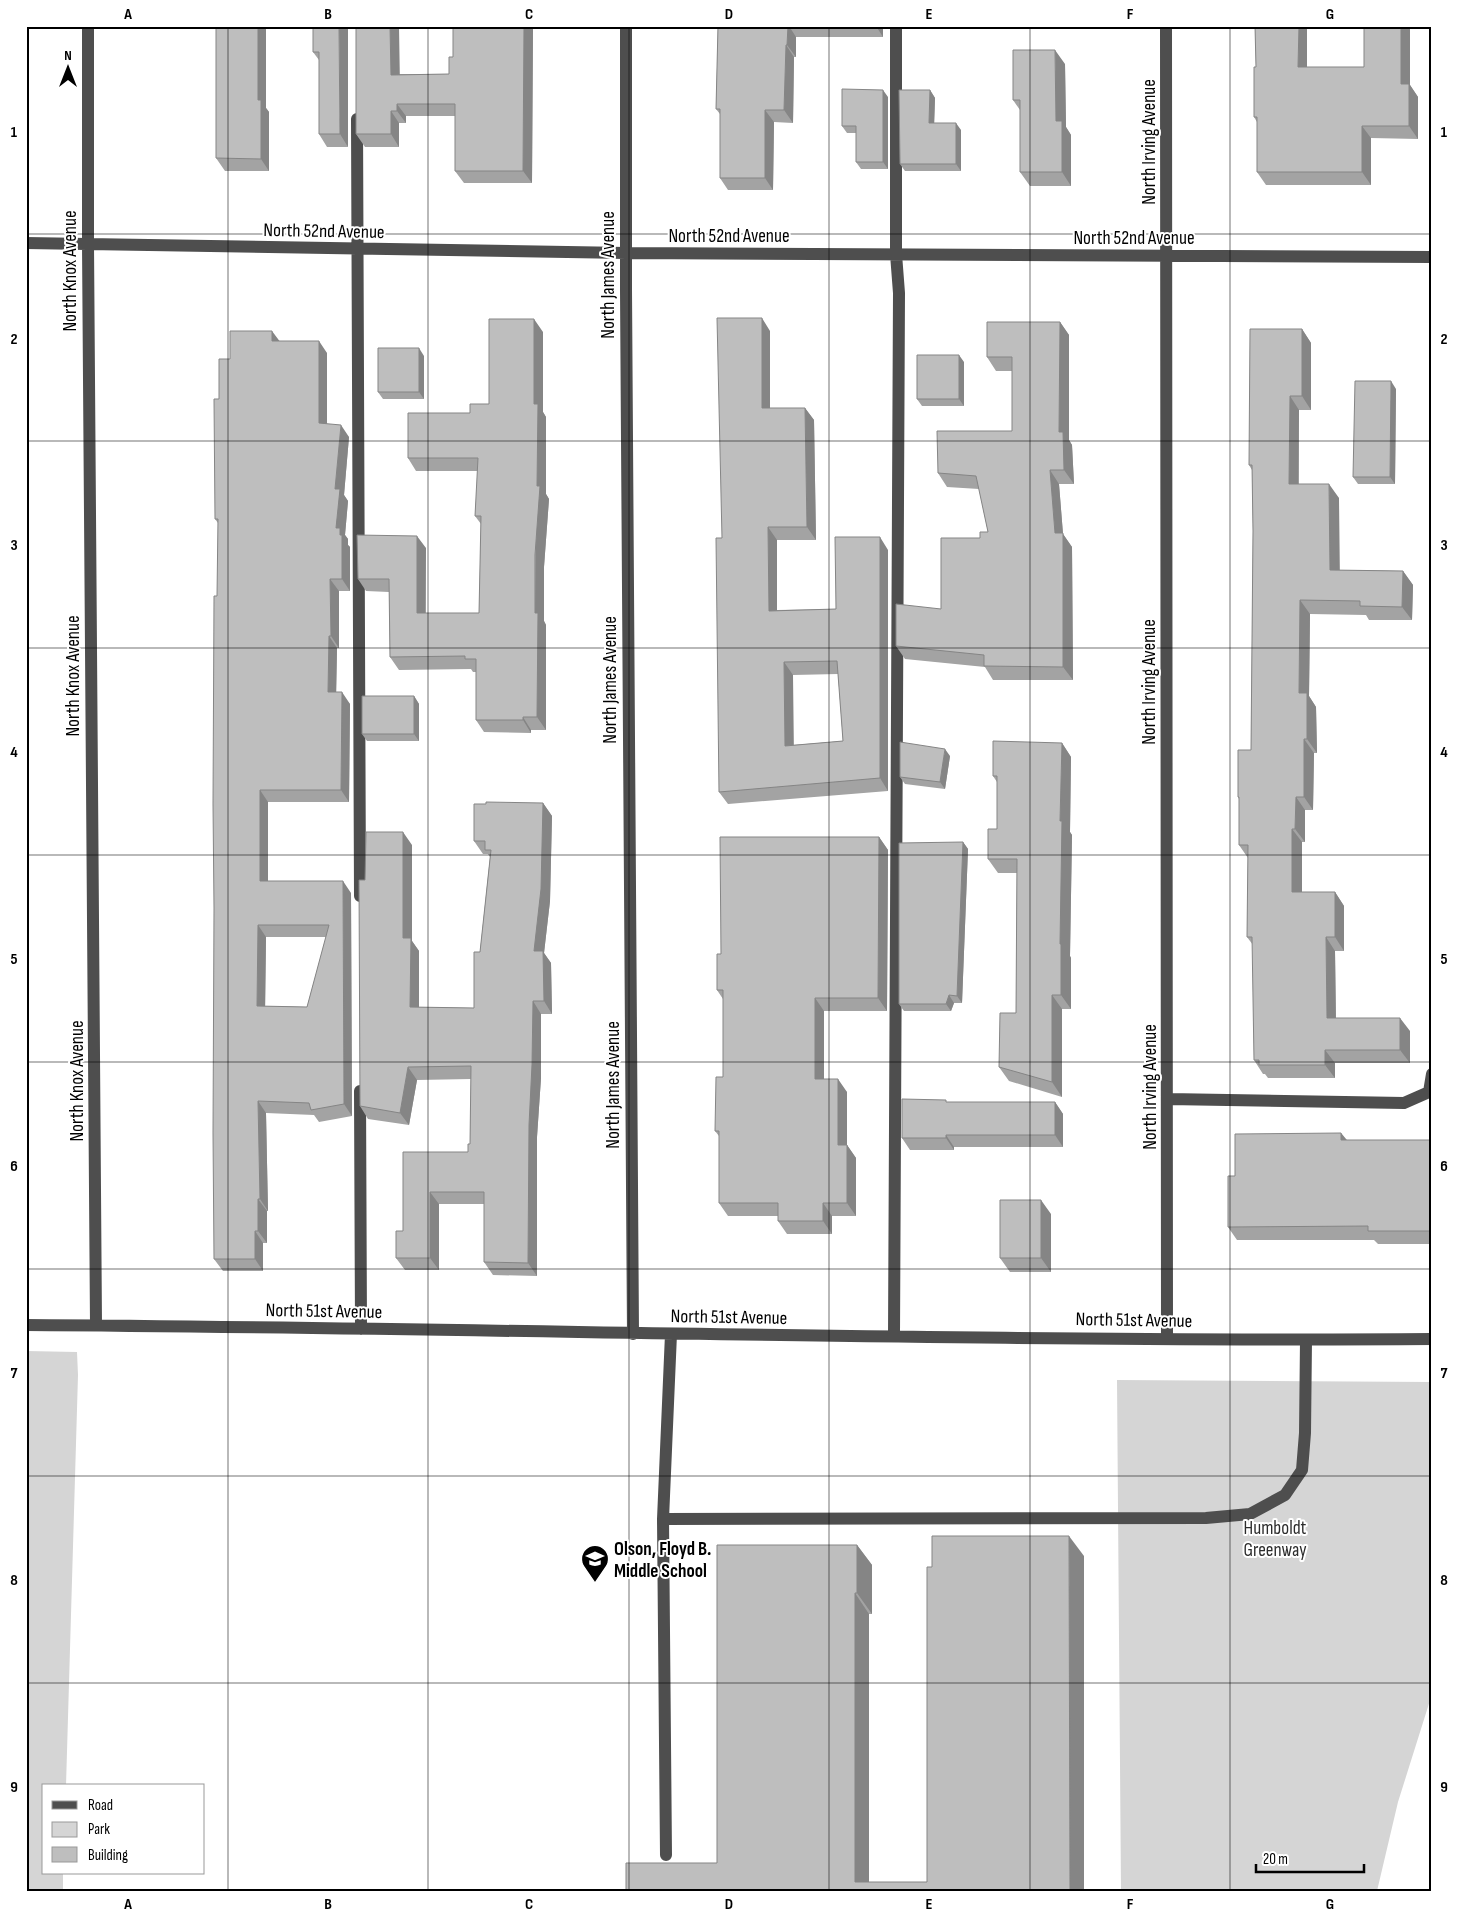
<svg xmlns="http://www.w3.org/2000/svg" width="1458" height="1917" font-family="'Sofia Sans Condensed',sans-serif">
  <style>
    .green { fill: #d5d5d5 }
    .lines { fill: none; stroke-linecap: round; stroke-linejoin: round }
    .minor { stroke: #4e4e4e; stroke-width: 12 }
    .wall { fill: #a3a3a3; fill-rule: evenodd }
    .shaded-wall { fill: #858585 }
    .building { fill: #bebebe; stroke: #858585; fill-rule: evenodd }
    .grid { fill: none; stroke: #000; stroke-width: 1; stroke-opacity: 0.55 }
    .labels { text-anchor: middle; stroke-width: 4; stroke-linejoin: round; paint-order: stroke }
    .street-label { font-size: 19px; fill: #000; stroke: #fff }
    .park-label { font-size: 19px; fill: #2c2c2c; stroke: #fff }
    .poi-label { font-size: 19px; font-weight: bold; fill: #000; stroke: #fff; text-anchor: start }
    .neatline { fill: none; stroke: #000; stroke-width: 2 }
    .grid-label { font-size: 16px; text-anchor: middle; font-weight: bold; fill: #000 }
  </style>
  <rect width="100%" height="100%" fill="#fff"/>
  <path class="green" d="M26,1351L77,1352L78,1375L66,1786H44V1873H63V1891H26Z
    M1117,1380L1432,1382V1694L1398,1802L1377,1891H1121Z"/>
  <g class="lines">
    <path class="minor" d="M88,26V244L96,1325
      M626,26V290L633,1334
      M1166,26L1167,1338
      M357,119L360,896
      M26,243L626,253L1432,257
      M360,1091L361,1329
      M1168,1099L1404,1103L1429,1092L1432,1074
      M26,1325C495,1328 963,1342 1432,1339
      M671,1334L663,1519L1206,1518L1250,1514L1285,1495L1302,1470L1305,1433L1306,1340
      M894,1336L899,293L896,254V26
      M663,1519L666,1855"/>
  </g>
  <path class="wall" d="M266,26V108L269,112V171H225L216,158Z
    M313,26L348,147H327L319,134V60L313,52Z
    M356,26H399V74H449L453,57V26H533L532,183H464L455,171V116H406V123H399V147H365L356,134Z
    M718,26H883V37H796V57H794L793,123L774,122L773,190H728L720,178V114L716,109Z
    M1255,26H1307V67H1364L1410,26V85L1418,97V139L1371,138V185H1266L1257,172V122L1254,117L1256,67Z
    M1065,64L1066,127L1071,135V186H1030L1020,172V110L1013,100Z
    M930,90L935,98L934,123L961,130V171H905L900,164Z
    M888,97V169H861L856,162V133H847L842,126Z
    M1060,322L1069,335V440L1072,445L1074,484H1059L1063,534L1072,547L1073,680H993L985,667L905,659L896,646L941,609L980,538L988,532L979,489L947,487L938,473L1012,431V371H996L987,357Z
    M1302,329L1311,343V410H1299V484L1339,498V570L1403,571L1413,585L1412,620H1369L1366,615L1310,614L1309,696L1316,707L1317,753H1314L1313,810H1305V842H1302V892H1335L1344,906V951H1335L1336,1018L1410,1031V1063H1335V1078H1268L1265,1074H1263L1254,1060L1253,945L1247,937L1248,858L1239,845V799L1238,797L1251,750L1253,531L1252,470L1249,465Z
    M770,331V408H805L814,420L816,540H777V610L836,609L888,550V791L728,804L719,792L722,538ZM838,674L843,741L793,745V675Z
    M543,332V412L546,417V494L549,499L544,567V621L546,625V730H531V733L484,732L476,720V672H473L471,669L399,670L390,657L389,592L366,591L358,579L426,548V613H479L481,524L475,516L478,471H416L408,458L470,413L489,404Z
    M279,341L327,353V424L349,437L344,495L348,501L345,535L348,539V545L350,547V591H339V648H337L336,692L350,704L349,802H268V881L351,893L352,1116L319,1122L314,1115L266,1113L268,1211H267V1243H263V1271H223L214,1259L218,523L215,519L230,359ZM266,937H326L307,1007L265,1006Z
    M424,356V399H383L378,392Z
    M964,362V406H922L917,399Z
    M1396,389L1395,484H1358L1353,477Z
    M414,696L419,704V741H367L362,734Z
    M1062,743L1071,757L1070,832L1072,835L1070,956L1071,958V1009H1062V1097L1009,1081L999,1067L1016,1013L1017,873H998L988,859L997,829V782L993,776Z
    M950,756L945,789L905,784L900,777Z
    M543,803L552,816L550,901L544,953L551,963L552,1014H541V1078L537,1137V1276L493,1275L484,1262V1204H439V1270H405L396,1258L403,1231V1152H468L470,1144L471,1079L417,1080L409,1125L368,1119L360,1106L365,880L412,845V941L419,951V1007L474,1008L490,857L488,854H483L474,841L486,804Z
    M879,837L888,850L887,1011H824V1079L847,1092V1145L856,1158V1216H832V1234H787L778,1221V1216H728L719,1203V1136L715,1131L723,1077V999L717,990L721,954Z
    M963,842L968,849L962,1003H954L951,1011H904L899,1004Z
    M947,1102H1055L1063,1114V1147H954V1150H910L902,1138Z
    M1341,1133L1347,1140H1432V1244H1378L1374,1240H1237L1228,1227Z
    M1051,1214V1272H1010L1000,1258Z
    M857,1545L872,1565V1614H869V1882H927L1084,1556V1891H626L717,1863Z"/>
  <path class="shaded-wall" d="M258,26H266V108L269,112V171L261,159L258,100Z
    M339,26H348V147L340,134Z
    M390,26H399L400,87L391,75Z
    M524,26H533L532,183L523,171Z
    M788,26H789L796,37V57L787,45Z
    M876,26H883V37Z
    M1299,26H1307V80L1298,67Z
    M1401,26H1410V85L1418,97V139L1409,126L1401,84Z
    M786,45L794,57L793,123L784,110Z
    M1055,50L1065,64L1066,127L1071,135V186L1062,172L1056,121Z
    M883,90L888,97V169L883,162Z
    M930,90L935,98L934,130L929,123Z
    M397,104L406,116V123L397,111Z
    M765,110L774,122L773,190L765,178Z
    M391,111L399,123V147L391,134Z
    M956,123L961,130V171L956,164Z
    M1362,126L1371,138V185L1362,172Z
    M762,318L770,331V420L762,408Z
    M534,319L543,332V412L546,417V494L549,499L544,567V621L546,625V730L537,717L535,613L537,486L534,404Z
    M1060,322L1069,335V440L1072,445L1074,484L1064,470L1059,432Z
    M1302,329L1311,343V410L1302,396Z
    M272,331L281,343L272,341Z
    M319,341L327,353V435L319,423Z
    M419,348L424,356V399L419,392Z
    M959,355L964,362V406L959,399Z
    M1391,381L1396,389L1395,484L1390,477Z
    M1290,396L1299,410L1298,498L1289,484Z
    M805,408L814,420L816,540L807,527Z
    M341,425L349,437L344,495L348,501L345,535L348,539V545L350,547V591L342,579L336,528L335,489Z
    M1050,470L1059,484L1063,534L1072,547L1073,680L1063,667L1055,533Z
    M1329,484L1339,498L1340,584L1330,570Z
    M768,527L777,540V623L769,611Z
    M417,536L426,548L425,625L417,613Z
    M880,537L888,550V791L880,778Z
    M1403,571L1413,585L1412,620L1402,607Z
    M330,579L339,591V648L331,636Z
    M1300,600L1310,614L1309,696L1316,707L1317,753L1307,739L1299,693Z
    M329,636L337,648L336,704L328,692Z
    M784,662L793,675L794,759L785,746Z
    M342,692L350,704L349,802L341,790Z
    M414,696L419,704V741L414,734Z
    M523,717L531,730V733L523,720Z
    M1304,739L1314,753L1313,810L1304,797Z
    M1062,743L1071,757L1070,832L1072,835L1070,956L1071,958V1009L1061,995L1060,944V821Z
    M945,749L950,756L945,789L940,782Z
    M260,790L268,802V893L260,881Z
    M1296,797L1305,810V842L1295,829Z
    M543,803L552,816L550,901L544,953L551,963L552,1014L544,1001L534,951Z
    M1292,829L1302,842V906L1292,892Z
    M403,832L412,845V941L419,951V1019L410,1007L403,938Z
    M879,837L888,850L887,1011L878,998Z
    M963,842L968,849L962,1003L957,996Z
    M343,881L351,893L352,1116L344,1104Z
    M1335,892L1344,906V951L1335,937Z
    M258,925L266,937L265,1018L257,1006Z
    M1326,937L1335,951L1336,1031L1327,1018Z
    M949,995L954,1003L951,1011L946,1004Z
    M1052,995L1062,1009V1097L1052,1082Z
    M815,998L824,1011V1092L815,1079Z
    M533,1001L541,1014V1078L537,1137V1276L528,1263L529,1125Z
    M1400,1018L1410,1031V1063L1400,1050Z
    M1325,1050L1335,1063V1078L1325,1065Z
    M408,1067L417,1080L409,1125L400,1113Z
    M838,1079L847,1092V1158L838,1145Z
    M258,1101L266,1113L268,1211L260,1199Z
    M1055,1102L1063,1114V1147L1055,1135Z
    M1341,1133L1351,1146L1341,1140Z
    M946,1135L954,1147V1150L946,1138Z
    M847,1145L856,1158V1216L847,1203Z
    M430,1192L439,1204V1270L430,1258Z
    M258,1199L267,1211V1243L258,1231Z
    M1041,1200L1051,1214V1272L1041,1258Z
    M823,1203L832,1216V1234L823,1221Z
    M255,1231L263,1243V1271L255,1259Z
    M1069,1536L1084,1556V1891H1070Z
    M857,1545L872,1565V1614L857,1593Z
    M855,1593L869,1614V1891L855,1882Z"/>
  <path class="building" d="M216,26H258V100H261V159L216,158Z
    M313,26H339L340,134H319V52H313Z
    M356,26H390L391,75L449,74V57H453V26H524L523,171H455V104H397V111H391V134H356Z
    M718,26H788L787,45H786L784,110H765V178H720V109H716Z
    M1255,26H1299L1298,67H1364V26H1401V84H1409V126H1362V172H1257V117H1254V67H1256Z
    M1013,50H1055L1056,121H1062V172H1020V100H1013Z
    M842,89L883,90V162H856V126H842Z
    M899,90H930L929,123H956V164H900Z
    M717,318H762V408H805L807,527H768L769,611L836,609L835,537H880V778L719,792L716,538H722ZM837,661L843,741L785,746L784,662Z
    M489,319H534V404H538L537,486H540L535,555V613H538L537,717H523V720H476V659H465V656L390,657L389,579H358L357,535L417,536V613H479L481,516H475L478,458H408V413H470V404H489Z
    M987,322H1060L1059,432H1063L1064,470H1050L1055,533H1063V667L984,666V655L896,646V604L941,609V538H980V532H988L976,476L938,473L937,431H1012V357H987Z
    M1250,329H1302V396H1290L1289,484H1329L1330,570L1403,571L1402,607L1360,606V601L1300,600L1299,693H1307V739H1304V797H1296L1295,829H1292V892H1335V937H1326L1327,1018H1400V1050H1325V1065H1259V1060H1254L1252,937H1247L1248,845H1239V797H1238V750H1251L1253,531L1252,465H1249Z
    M230,331H272V341H319V423L341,425L335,489H340L336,528H340V535H342V579H330L331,636H329L328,692H342L341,790H260V881H343L344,1104L311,1110L309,1103L258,1101L260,1199H258V1231H255V1259H214L213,1133L214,908L213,804L214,596H217L218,519H215L214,399H219V359H230ZM258,925H329L307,1007L257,1006Z
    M378,348H419V392H378Z
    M917,355H959V399H917Z
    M1355,381H1391L1390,477H1353Z
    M362,696H414V734H362Z
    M993,741L1062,743L1060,821H1062L1060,944H1061V995H1052V1082L999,1067L1000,1013H1016L1017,859H988V829H997V776H993Z
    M900,742L945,749L940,782L900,777Z
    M486,802L543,803L541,889L534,951H543L544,1001H533L532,1065L529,1125L528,1263L484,1262V1192H430V1258H396V1231H403V1152H468V1144H470L471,1066L408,1067L400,1113L360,1106L359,880H365L366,832H403V938H411L410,1007L474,1008V952H480L491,850H485V841H474V804H486Z
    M720,837H879L878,998H815V1079H838V1145H847V1203H823V1221H778V1203H719V1131H715L716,1077H723V990H717V954H721Z
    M963,842L957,996L949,995L946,1004H899V843Z
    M902,1099L946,1100V1102H1055V1135H946V1138H902Z
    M1341,1133V1140H1432V1231H1368V1226L1228,1227V1176H1235V1134Z
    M1000,1200H1041V1258H1000Z
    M932,1536H1069L1070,1891H626V1863H717V1545H857V1593H855V1882H927V1567H932Z"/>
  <path class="grid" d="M228,26V1891M428,26V1891M629,26V1891M829,26V1891M1030,26V1891M1230,26V1891M26,234H1432M26,441H1432M26,648H1432M26,855H1432M26,1062H1432M26,1269H1432M26,1476H1432M26,1683H1432"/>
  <defs>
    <symbol id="school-pin" viewBox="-11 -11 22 30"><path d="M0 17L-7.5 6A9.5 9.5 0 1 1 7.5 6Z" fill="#000" stroke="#fff"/><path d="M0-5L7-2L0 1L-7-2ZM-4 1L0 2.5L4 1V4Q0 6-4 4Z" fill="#fff"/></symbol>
  </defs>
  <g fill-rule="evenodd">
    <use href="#school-pin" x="579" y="1543" width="32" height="43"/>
  </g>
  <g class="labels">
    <g class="street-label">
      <text transform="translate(1148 142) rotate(-90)" y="7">North Irving Avenue</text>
      <text transform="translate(324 230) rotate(1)" y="7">North 52nd Avenue</text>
      <text x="729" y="242">North 52nd Avenue</text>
      <text x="1134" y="244">North 52nd Avenue</text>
      <text transform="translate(69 271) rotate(-90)" y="7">North Knox Avenue</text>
      <text transform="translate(607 275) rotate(-90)" y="7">North James Avenue</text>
      <text transform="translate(72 676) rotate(-90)" y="7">North Knox Avenue</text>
      <text transform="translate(609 680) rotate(-90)" y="7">North James Avenue</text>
      <text transform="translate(1148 682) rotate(-90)" y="7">North Irving Avenue</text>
      <text transform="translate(76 1081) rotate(-90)" y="7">North Knox Avenue</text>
      <text transform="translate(612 1085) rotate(-90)" y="7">North James Avenue</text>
      <text transform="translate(1149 1087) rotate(-90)" y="7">North Irving Avenue</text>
      <text transform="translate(324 1310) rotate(1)" y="7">North 51st Avenue</text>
      <text transform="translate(729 1316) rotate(1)" y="7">North 51st Avenue</text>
      <text transform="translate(1134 1319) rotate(1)" y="7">North 51st Avenue</text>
    </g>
    <g class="park-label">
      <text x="1275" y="1534">Humboldt<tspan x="1275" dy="22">Greenway</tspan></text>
    </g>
    <g class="poi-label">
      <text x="614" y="1555">Olson, Floyd B.<tspan x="614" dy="22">Middle School</tspan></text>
    </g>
  </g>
  <rect width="1458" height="1917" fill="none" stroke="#ffffff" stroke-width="55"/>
  <rect x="42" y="1784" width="162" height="90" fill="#ffffff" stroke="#999999"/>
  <rect x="52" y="1801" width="25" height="8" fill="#4e4e4e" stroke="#999999"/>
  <text x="88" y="1810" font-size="15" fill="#000000">Road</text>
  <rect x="52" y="1822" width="25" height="15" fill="#d5d5d5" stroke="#999999"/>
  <text x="88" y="1834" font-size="15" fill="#000000">Park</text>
  <rect x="52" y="1847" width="25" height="15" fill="#bebebe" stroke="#999999"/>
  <text x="88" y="1860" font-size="15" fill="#000000">Building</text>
  <g transform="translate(68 68)" stroke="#ffffff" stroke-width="4" paint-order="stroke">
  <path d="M0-4L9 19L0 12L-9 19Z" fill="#000000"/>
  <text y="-8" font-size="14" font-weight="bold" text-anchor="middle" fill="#000000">N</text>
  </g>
  <path d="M1256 1864v8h108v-8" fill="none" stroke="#000000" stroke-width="2.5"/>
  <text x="1263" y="1864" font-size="15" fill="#000000" stroke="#ffffff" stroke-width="4" paint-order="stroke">20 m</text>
  <rect x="28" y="28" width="1402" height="1862" class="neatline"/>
  <g class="grid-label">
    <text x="128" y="19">A</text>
    <text x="328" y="19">B</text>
    <text x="529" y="19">C</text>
    <text x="729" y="19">D</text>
    <text x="929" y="19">E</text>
    <text x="1130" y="19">F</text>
    <text x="1330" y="19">G</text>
    <text x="14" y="137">1</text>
    <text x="1444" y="137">1</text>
    <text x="14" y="344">2</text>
    <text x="1444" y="344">2</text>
    <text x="14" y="550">3</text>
    <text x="1444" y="550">3</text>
    <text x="14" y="757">4</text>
    <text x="1444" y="757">4</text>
    <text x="14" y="964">5</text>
    <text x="1444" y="964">5</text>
    <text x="14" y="1171">6</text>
    <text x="1444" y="1171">6</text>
    <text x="14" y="1378">7</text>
    <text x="1444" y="1378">7</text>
    <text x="14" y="1585">8</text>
    <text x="1444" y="1585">8</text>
    <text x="14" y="1792">9</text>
    <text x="1444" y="1792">9</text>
    <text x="128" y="1909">A</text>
    <text x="328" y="1909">B</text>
    <text x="529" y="1909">C</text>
    <text x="729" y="1909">D</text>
    <text x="929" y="1909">E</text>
    <text x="1130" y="1909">F</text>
    <text x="1330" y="1909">G</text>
  </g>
</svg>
